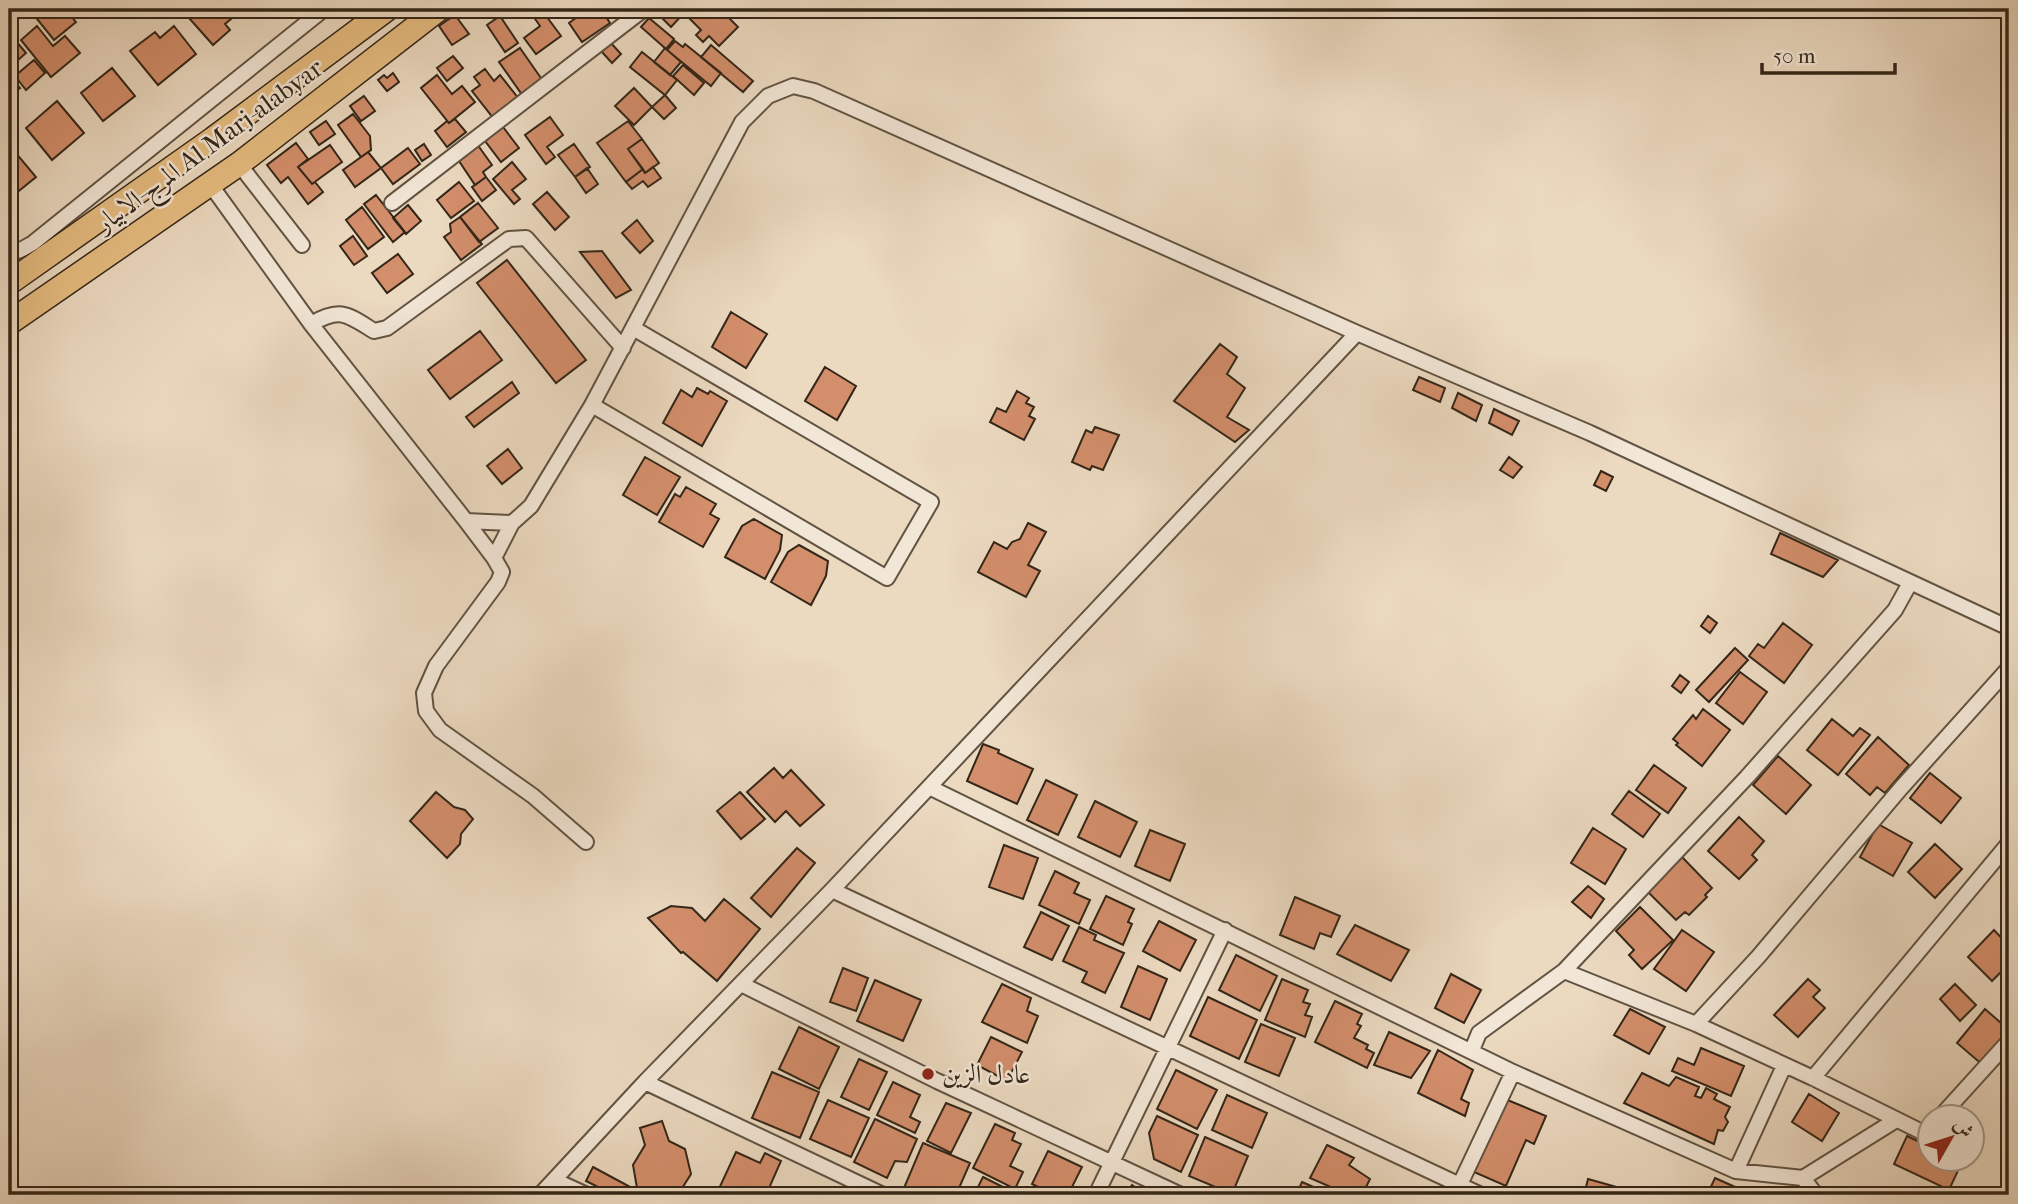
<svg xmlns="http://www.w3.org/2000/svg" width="2018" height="1204" font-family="'IM FELL French Canon',Amiri,serif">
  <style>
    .building { fill: #d38e6b; stroke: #332618; stroke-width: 2 }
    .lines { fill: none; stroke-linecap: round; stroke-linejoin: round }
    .street-casing { stroke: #615342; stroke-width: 18 }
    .primary-casing { stroke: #332618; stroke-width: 26 }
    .street { stroke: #f2e6d6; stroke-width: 14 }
    .primary { stroke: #e6bc80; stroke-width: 23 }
    .poi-dot { fill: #8f2418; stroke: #f2e6d6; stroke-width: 2.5 }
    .labels { text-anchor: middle; stroke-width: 5; stroke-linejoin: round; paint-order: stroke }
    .street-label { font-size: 26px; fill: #332618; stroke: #f2e6d6 }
    .poi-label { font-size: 26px; fill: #332618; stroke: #f2e6d6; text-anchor: start }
  </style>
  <rect width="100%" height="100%" fill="#ebd9c0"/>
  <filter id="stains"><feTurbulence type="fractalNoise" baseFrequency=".00286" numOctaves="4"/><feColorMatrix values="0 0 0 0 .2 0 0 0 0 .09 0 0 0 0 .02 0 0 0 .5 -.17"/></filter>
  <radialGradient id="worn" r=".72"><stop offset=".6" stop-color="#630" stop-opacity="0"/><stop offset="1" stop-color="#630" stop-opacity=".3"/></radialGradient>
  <path class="building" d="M29,9H65L76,22L54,40Z
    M181,9H241L242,10L225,24L230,30L213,45Z
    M541,9L561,36L536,54L524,38L540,26L533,16Z
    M588,9H601L610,23L582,42L569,23Z
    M664,9H680L684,13L671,27L658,14Z
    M714,9H720L738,27L719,46L709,36L703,42L696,35L701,30L690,19L699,10L706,17Z
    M455,15L469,34L452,45L439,26Z
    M500,16L518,43L505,52L487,25Z
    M649,18L674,39L666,49L641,27Z
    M37,26L53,46L65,36L80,53L51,77L21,40Z
    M174,26L196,54L158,85L130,51L155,32L160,38Z
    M15,40L26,53L9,68V46Z
    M675,41L683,47L685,44L721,73L711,86L667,50Z
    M610,42L621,54L612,63L601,51Z
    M711,45L753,81L743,92L701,57Z
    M520,48L543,81L523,96L499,62Z
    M665,48L681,62L670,75L654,62Z
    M642,52L677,80L665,95L630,67Z
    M453,56L463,68L447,81L437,68Z
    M34,60L45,73L26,90L15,76Z
    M683,65L704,83L694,95L673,76Z
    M112,68L135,96L103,121L81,93Z
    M485,69L494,81L500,75L519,99L494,119L472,91L480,85L474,77Z
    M393,73L399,82L387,91L378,80L384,75L387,78Z
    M9,75L20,88L11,95L9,93Z
    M437,75L452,94L462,86L475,102L449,123L421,88Z
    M634,88L652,107L634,125L615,106Z
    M665,95L676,108L664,119L652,107Z
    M364,96L375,111L361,121L350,106Z
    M57,101L84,133L52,160L26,128Z
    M353,114L370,136L371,150L361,157L338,125Z
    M550,117L563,135L547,147L555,157L546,164L525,135Z
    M455,119L466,132L447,147L435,131L447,121L449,123Z
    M326,121L335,134L319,145L310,132Z
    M628,121L642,139L628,149L643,169L626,182L597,143Z
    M503,127L519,148L501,162L485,141Z
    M642,139L659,163L645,173L628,149Z
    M296,143L308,159L298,167L312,184L315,182L323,192L308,204L288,177L281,183L267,165Z
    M424,144L431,155L422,161L415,150Z
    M477,144L492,165L483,172L486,177L475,185L457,158Z
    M574,144L590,167L575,177L558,155Z
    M330,145L342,162L312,184L298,167Z
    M408,148L420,164L393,184L381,168Z
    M15,152L36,177L9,199V158Z
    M368,152L381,168L355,187L343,170Z
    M512,162L526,179L512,190L520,199L514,204L493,179Z
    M653,167L661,178L648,187L643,181L632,189L626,182L643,169L645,173Z
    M587,168L598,184L586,193L575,177Z
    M486,177L496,190L482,201L472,187Z
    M459,182L474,201L451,218L437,200Z
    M547,192L569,217L555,230L533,204Z
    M376,195L405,232L393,242L364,204Z
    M478,203L498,228L479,242L460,217Z
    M408,205L421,221L406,234L393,218Z
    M362,207L384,237L368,249L346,220Z
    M460,217L482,244L461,260L444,237L451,232L450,224Z
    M637,220L653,241L640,253L622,233Z
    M353,236L367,256L354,265L340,246Z
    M602,251L631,290L616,298L580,252Z
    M398,254L413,274L387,293L372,273Z
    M507,260L586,360L556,383L477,283Z
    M731,312L767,334L746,368L712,347Z
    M480,331L502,360L450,399L428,370Z
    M1220,344L1237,357L1227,374L1245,388L1227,417L1249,430L1235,442L1174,401Z
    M825,367L856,386L837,420L805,401Z
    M1419,377L1445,388L1440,402L1413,390Z
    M512,382L519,393L474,427L466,417Z
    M697,388L708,394L710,391L727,401L702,446L663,423L681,390L692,397Z
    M1017,391L1029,398L1026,403L1034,407L1029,416L1035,419L1024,440L990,422L997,408L1006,412Z
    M1458,393L1482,405L1476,421L1452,408Z
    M1494,409L1519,421L1512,435L1489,423Z
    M1095,427L1119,435L1103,470L1092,466L1090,470L1072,462L1086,430L1092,433Z
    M508,449L522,468L502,484L487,466Z
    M645,457L680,477L657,515L623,495Z
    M1509,457L1522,467L1513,478L1500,470Z
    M1601,471L1613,477L1606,491L1594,485Z
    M686,487L716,504L710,514L719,519L703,547L659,522L675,494L680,497Z
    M754,519L782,535L780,550L765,579L725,557L742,526Z
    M1028,523L1046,532L1028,565L1040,571L1026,597L978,572L994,542L1007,549L1012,542L1020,539Z
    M1780,533L1838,560L1823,577L1771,554Z
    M799,545L828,561L826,576L811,605L771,582L788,552Z
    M1708,616L1717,623L1710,633L1701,626Z
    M1783,623L1812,645L1784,683L1749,656L1758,644L1764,648Z
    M1735,648L1748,660L1709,702L1696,690Z
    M1740,672L1767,692L1743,724L1716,703Z
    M1680,675L1689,682L1681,693L1672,686Z
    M1703,709L1730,730L1702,766L1676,745L1678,743L1673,739L1693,715L1696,719Z
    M1832,719L1853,736L1860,728L1870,735L1838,775L1807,750Z
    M1878,737L1909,765L1885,793L1877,787L1870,795L1846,774Z
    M983,744L999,750L998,753L1033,769L1017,804L967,781Z
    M1778,756L1811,785L1786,814L1753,785Z
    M1654,765L1686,788L1668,813L1636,790Z
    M774,768L783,778L791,770L824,805L800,826L786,811L775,822L747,792Z
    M1930,773L1961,798L1941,823L1910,798Z
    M1046,780L1077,795L1058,835L1027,820Z
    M1629,791L1660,814L1643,837L1612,814Z
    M436,792L454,807L465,810L473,819L461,834L460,844L447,858L410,821Z
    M740,792L765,819L741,839L717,811Z
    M1095,801L1137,822L1120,857L1078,837Z
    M1739,817L1764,841L1752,855L1757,860L1739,879L1708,851Z
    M1878,824L1912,843L1893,876L1860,857Z
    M1593,828L1626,849L1605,884L1571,863Z
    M1150,830L1185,844L1170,881L1135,866Z
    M1935,844L1962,869L1935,898L1908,872Z
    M1004,845L1038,858L1023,899L989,887Z
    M797,848L815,863L771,917L751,898Z
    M1682,857L1712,888L1705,895L1707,897L1689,915L1685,912L1676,920L1647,891Z
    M1055,871L1079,883L1074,893L1090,900L1079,924L1039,905Z
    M1588,886L1604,899L1591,918L1572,902Z
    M1106,896L1134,909L1128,922L1132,924L1123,945L1090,929Z
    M1295,897L1340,916L1331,937L1320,933L1314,949L1280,935Z
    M724,899L760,929L717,981L683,952L681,953L648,918L671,906L692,908L705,921Z
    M1640,907L1673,940L1642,969L1629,955L1634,950L1616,931Z
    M1041,912L1069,926L1052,960L1024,947Z
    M1159,921L1196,940L1180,971L1143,951Z
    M1355,925L1409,950L1391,981L1337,954Z
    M1079,927L1096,935L1094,940L1124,953L1105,993L1082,982L1087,972L1063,961Z
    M1682,930L1714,952L1686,991L1654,969Z
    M1994,930L2009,946V964L1992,981L1968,957Z
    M1236,955L1277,976L1260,1011L1219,990Z
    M1138,966L1167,979L1150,1020L1121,1007Z
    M843,968L868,978L856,1011L830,1002Z
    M1451,974L1481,990L1464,1023L1435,1008Z
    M1282,979L1308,990L1303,1002L1310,1004L1305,1015L1312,1017L1305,1037L1265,1020Z
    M1808,979L1820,990L1813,997L1825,1008L1798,1037L1774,1015Z
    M875,980L921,1000L903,1041L857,1021Z
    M1002,984L1031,998L1027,1011L1038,1016L1027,1043L982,1022Z
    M1955,984L1976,1005L1960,1021L1940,999Z
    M1208,997L1257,1020L1239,1059L1190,1036Z
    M1335,1001L1362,1014L1357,1024L1361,1026L1354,1038L1368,1045L1366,1049L1374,1053L1367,1068L1315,1042Z
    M1630,1009L1665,1027L1649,1054L1614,1035Z
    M1985,1009L2009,1030V1036L1984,1066L1957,1043Z
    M1261,1024L1295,1038L1279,1076L1245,1062Z
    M799,1027L839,1047L819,1089L779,1069Z
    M1389,1032L1430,1051L1411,1078L1374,1065Z
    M991,1037L1022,1052L1007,1081L977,1065Z
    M1701,1048L1744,1066L1731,1096L1672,1071L1678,1058L1694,1065Z
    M1438,1050L1473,1070L1461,1099L1469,1103L1465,1116L1418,1093Z
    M859,1059L887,1072L869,1110L841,1097Z
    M1176,1070L1217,1090L1197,1129L1157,1109Z
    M772,1072L819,1092L800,1138L752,1118Z
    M1642,1073L1669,1086L1676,1077L1699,1087L1695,1096L1701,1098L1706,1088L1717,1094L1714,1099L1730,1107L1725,1117L1728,1122L1723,1131L1718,1130L1714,1144L1624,1103Z
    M893,1082L920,1095L910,1117L920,1122L915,1133L877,1115Z
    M1809,1094L1839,1113L1822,1141L1792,1122Z
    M1227,1095L1267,1113L1252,1148L1212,1130Z
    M1505,1099L1546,1116L1534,1144L1526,1140L1506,1186L1474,1172Z
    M828,1100L869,1118L851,1157L810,1139Z
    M946,1103L971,1113L951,1153L927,1141Z
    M1157,1116L1198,1135L1181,1172L1154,1159L1149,1133Z
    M875,1119L917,1139L907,1162L895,1161L887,1178L854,1162Z
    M662,1121L669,1141L685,1149L691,1174L679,1193L666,1195H645L637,1188L633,1165L645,1145L640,1128Z
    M995,1124L1015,1133L1012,1140L1021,1144L1010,1166L1023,1172L1015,1189L973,1168Z
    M1907,1136L1930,1147V1158H1954L1962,1162L1949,1190L1894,1164Z
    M1205,1137L1248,1156L1232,1194L1189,1176Z
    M923,1143L970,1163L956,1195H920L904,1188Z
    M1327,1145L1354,1158L1349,1165L1370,1179L1362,1195H1349L1310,1178Z
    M1048,1151L1082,1167L1070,1191L1080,1195H1055L1032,1184Z
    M736,1152L760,1163L765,1153L781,1161L766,1195H716Z
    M593,1167L632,1188L628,1195H614L586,1181Z
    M983,1177L1015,1193L1014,1195H974Z
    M1715,1178L1753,1195H1707Z
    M1588,1179L1620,1188L1618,1195H1584Z
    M1302,1182L1332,1195H1296Z
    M1132,1185L1148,1195H1126Z"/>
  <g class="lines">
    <defs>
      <path id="street" d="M239,164L302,245
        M210,184L311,324L466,521L494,558L502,572L498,582L436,666L424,693L426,711L440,730L533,796L586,842
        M392,203L644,9
        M9,251C17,254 26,247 33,243L324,9
        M311,324C340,307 347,314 374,331L387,328L509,239L526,238L623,348
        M592,405L887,578L931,502L633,328
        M466,521L512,523
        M494,558L512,523L531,506L592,405L742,122L768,96L793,86L814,91L1357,333L1590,433L2009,628
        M929,787L1513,1072L1736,1171L1803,1178L1896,1120
        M832,890L1481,1195
        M1564,971L1696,1024L1813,1078L1926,1134L1930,1129
        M741,984L937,1081L1181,1195
        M1696,1024L1758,957L1901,788L2009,668
        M1472,1050L1479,1033L1564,971L1747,777L1895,610L1910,583
        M1813,1078L2009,843
        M645,1082L883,1195
        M1941,1116L2009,1041
        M1736,1171L1784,1066
        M1803,1178L1816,1195
        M554,1180L587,1195
        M540,1195L645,1082L832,890L1357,333
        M1096,1195L1225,930
        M1455,1195L1513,1072"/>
      <path id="primary" d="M9,283L213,139L387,9
        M9,323L239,164L439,9"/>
    </defs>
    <use href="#street" class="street-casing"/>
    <use href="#primary" class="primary-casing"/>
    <use href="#street" class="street"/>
    <use href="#primary" class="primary"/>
  </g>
  <circle class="poi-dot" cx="928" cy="1074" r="7"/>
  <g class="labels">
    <g class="street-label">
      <text transform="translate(209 145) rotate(-36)" y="9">المرج-الابيار Al Marj-alabyar</text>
    </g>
    <g class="poi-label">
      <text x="942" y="1083">عادل الزين</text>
    </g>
  </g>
  <rect width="2018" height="1204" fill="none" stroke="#ebd9c0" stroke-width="35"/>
  <rect x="10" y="10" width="1997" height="1183" fill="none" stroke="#332618" stroke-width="3.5"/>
  <rect x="18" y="18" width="1983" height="1169" fill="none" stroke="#332618" stroke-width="2"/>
  <g transform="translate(1951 1138) rotate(51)"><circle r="33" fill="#f2e6d6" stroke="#a6998a" stroke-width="2"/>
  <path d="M0-5L12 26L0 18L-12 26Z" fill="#8f2418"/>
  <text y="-10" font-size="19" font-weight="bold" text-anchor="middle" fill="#332618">ش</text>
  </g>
  <path d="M1762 63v10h133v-10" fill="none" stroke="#332618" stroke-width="3.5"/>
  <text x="1773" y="63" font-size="21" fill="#332618" stroke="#f2e6d6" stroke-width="5" paint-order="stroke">50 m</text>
  <rect width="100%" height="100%" filter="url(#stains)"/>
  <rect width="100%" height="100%" fill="url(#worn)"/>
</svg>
